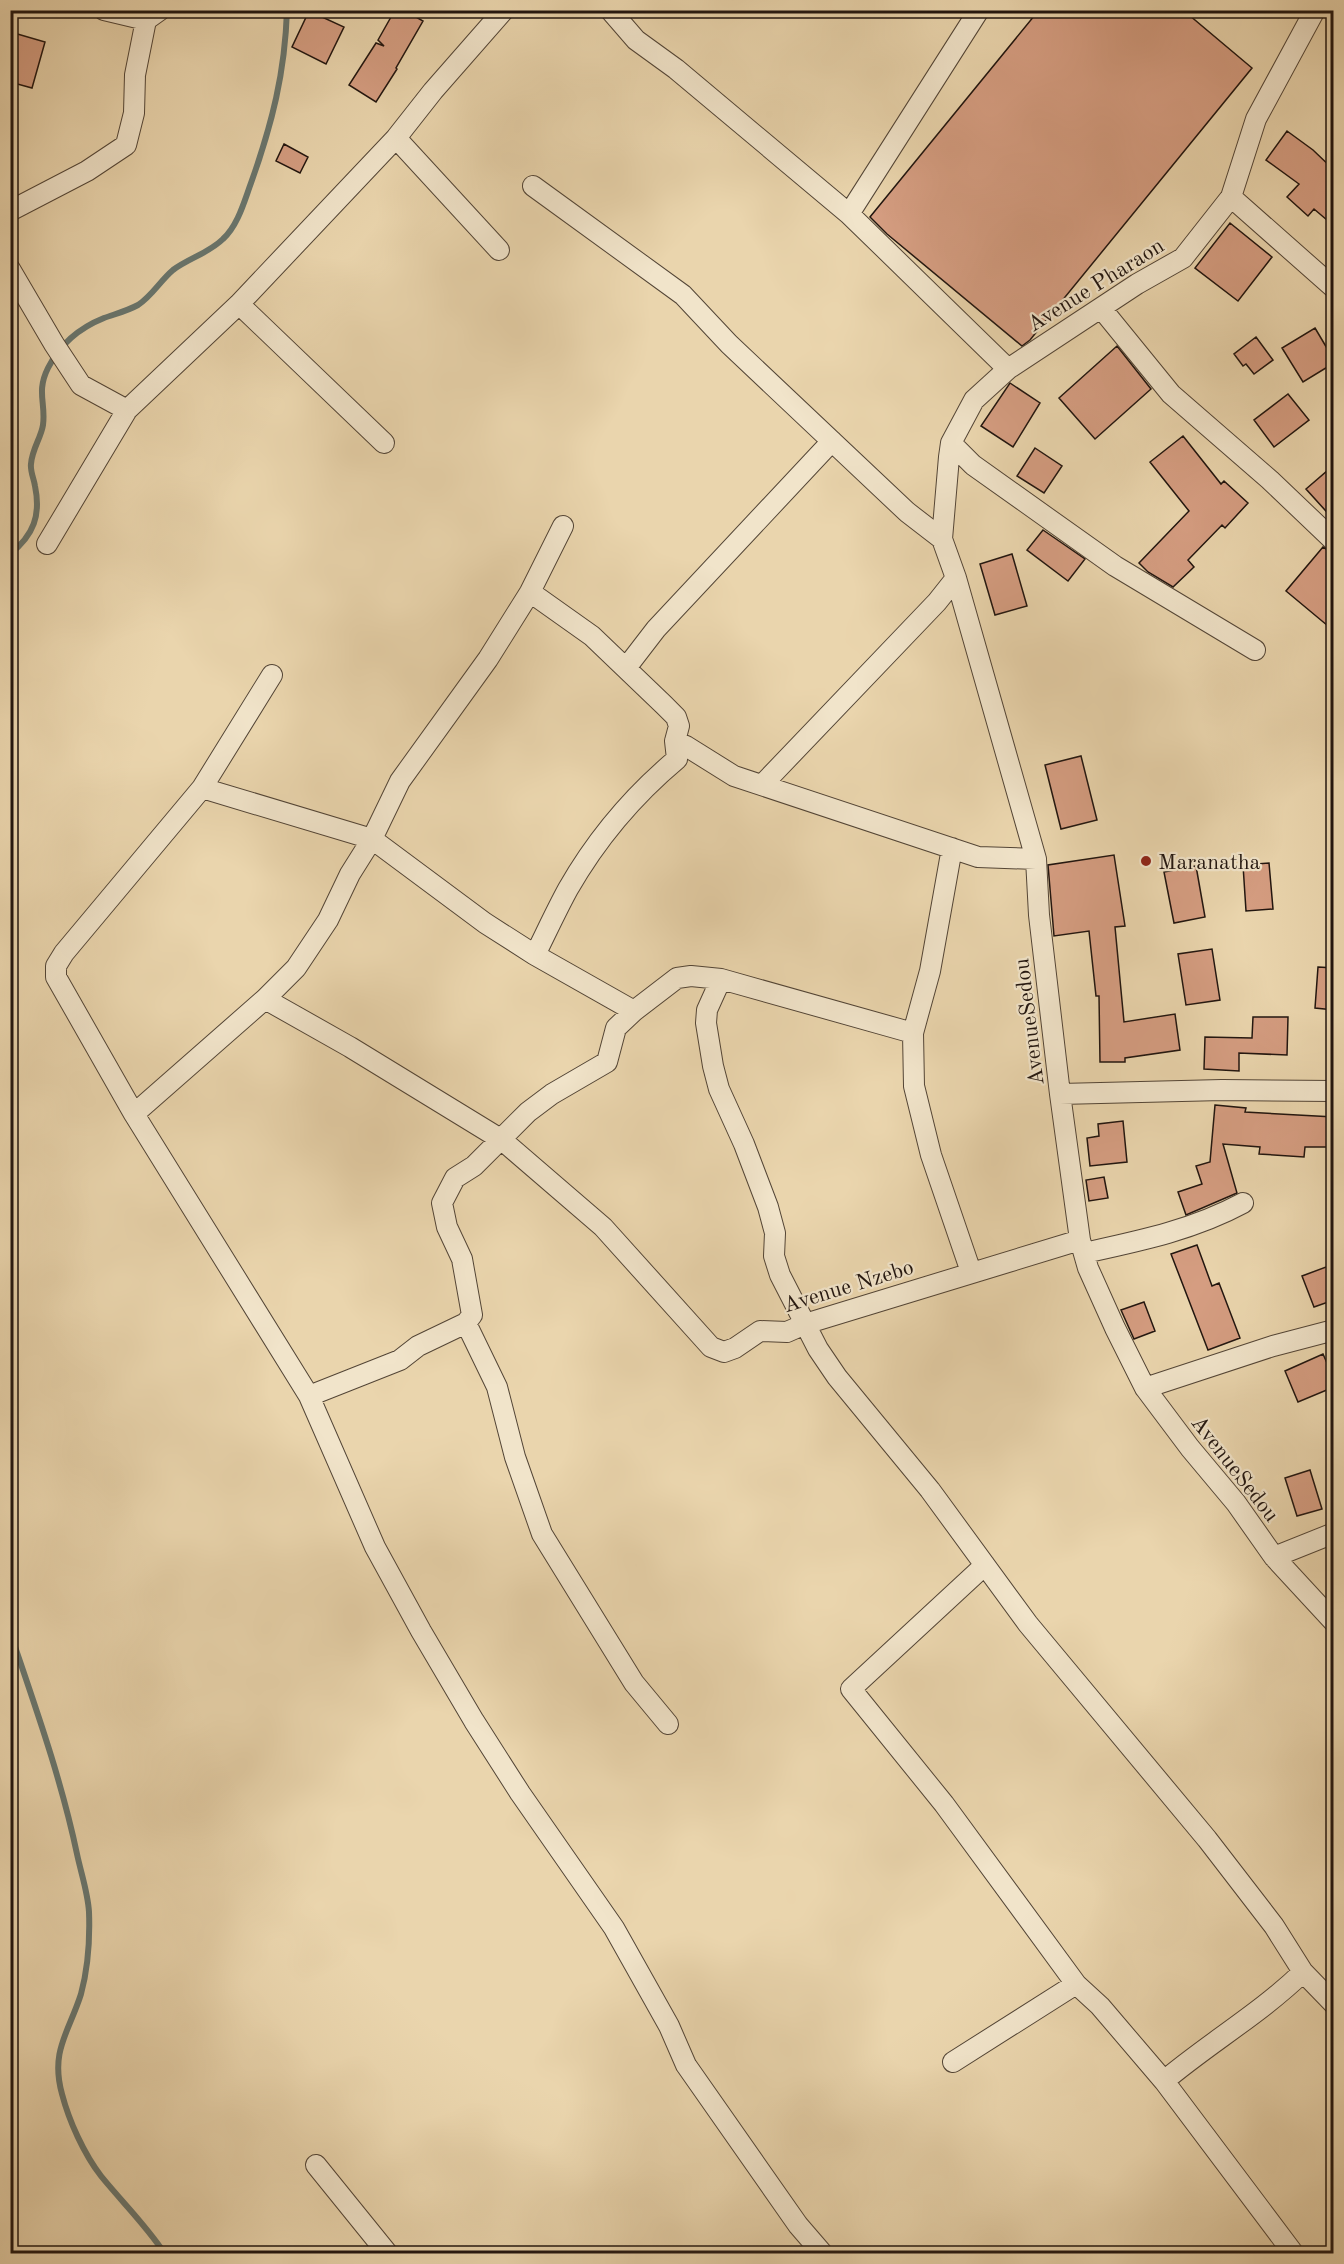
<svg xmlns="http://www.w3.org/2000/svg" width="1344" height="2264" font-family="'Old Standard TT',serif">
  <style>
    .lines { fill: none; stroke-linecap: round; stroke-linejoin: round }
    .stream { stroke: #697770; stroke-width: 6 }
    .building { fill: #d59d81; stroke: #21150f; stroke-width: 1.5 }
    .minor-casing { stroke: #534536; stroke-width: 22 }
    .minor { stroke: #f1e4ca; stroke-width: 20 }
    .poi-dot { fill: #8f2418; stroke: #f1e4ca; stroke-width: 2 }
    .labels { text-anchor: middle; stroke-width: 4.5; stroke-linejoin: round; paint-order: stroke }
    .street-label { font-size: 22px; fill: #21150f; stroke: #f1e4ca }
    .poi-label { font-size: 22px; fill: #21150f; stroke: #f1e4ca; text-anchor: start }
  </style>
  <rect width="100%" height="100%" fill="#ead5ad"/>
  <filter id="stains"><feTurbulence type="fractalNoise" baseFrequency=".00333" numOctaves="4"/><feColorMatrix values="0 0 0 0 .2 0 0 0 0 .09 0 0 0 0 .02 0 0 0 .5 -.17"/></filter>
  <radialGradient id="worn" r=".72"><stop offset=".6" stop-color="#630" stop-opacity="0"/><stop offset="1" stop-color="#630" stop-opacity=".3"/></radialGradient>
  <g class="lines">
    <path class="stream" d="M10,554C34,535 41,515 35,486C34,479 30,471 31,464C32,449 41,438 43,425C46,403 36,392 48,368C60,344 79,328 104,318C115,314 127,311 138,305C152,296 160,281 173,270C189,258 209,253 223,239C238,225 244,202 251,183C272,124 285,73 287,10
      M10,1632C35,1706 61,1778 77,1854C81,1873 88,1893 89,1912C90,1939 88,1968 81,1994C69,2032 50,2051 62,2094C69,2121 84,2154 101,2176C122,2202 146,2225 165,2254"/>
  </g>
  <path class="building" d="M395,10H404L423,21L396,68L397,69L376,102L349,85L376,43L384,46L378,40Z
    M1039,10H1183L1252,68L1030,340L1022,346L887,234L870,217Z
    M309,11L344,27L326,64L292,47Z
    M14,33L45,42L32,88L10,82V44Z
    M1287,131L1313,150L1334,170V226L1314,209L1308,216L1287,197L1299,184L1266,160Z
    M284,144L308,157L300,173L276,161Z
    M1230,223L1272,257L1238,301L1195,268Z
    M1315,328L1334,360V363L1303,382L1282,348Z
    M1256,337L1273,360L1254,374L1246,364L1243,366L1234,354Z
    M1117,346L1151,389L1095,439L1059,398Z
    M1010,383L1040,403L1013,447L981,426Z
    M1288,394L1309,420L1274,447L1254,420Z
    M1183,436L1221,484L1224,481L1248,503L1225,528L1222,525L1188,560L1194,567L1173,587L1148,572L1139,563L1189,511L1150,462Z
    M1035,448L1062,466L1044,493L1017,476Z
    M1334,465V520L1306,489Z
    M1043,530L1085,559L1068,581L1027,550Z
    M1323,547L1334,554V631L1286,591Z
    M1012,554L1027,606L995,615L980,564Z
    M1081,756L1097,820L1061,829L1045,765Z
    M1114,855L1125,926L1115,927L1124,1022L1175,1014L1180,1050L1125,1058V1062H1100L1099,996H1096L1089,931L1054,936L1048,865Z
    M1269,863L1273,909L1246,911L1243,865Z
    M1196,866L1205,917L1174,923L1164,872Z
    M1212,949L1220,1000L1186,1005L1178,954Z
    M1318,967L1334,968V1010L1315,1008Z
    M1253,1017H1288L1287,1055L1239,1053V1071L1204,1069L1205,1037L1252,1038Z
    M1215,1105L1246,1108L1245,1112L1334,1117V1147H1305L1304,1157L1259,1154L1260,1147L1223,1144L1237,1193L1186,1215L1178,1192L1202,1184L1196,1166L1210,1162Z
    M1123,1121L1127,1162L1090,1166L1087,1138L1099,1136L1098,1124Z
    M1104,1177L1108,1198L1089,1201L1086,1180Z
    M1197,1245L1212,1286L1219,1283L1240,1338L1208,1350L1171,1254Z
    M1334,1264V1300L1314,1307L1302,1276Z
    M1144,1302L1155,1331L1134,1339L1121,1310Z
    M1323,1354L1334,1379V1387L1298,1402L1285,1371Z
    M1310,1470L1322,1509L1297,1516L1285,1478Z"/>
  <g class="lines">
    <defs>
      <path id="minor" d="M104,10L146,20
        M610,10L636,40L676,69L849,214L1008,369
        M1315,10L1256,119L1231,197L1183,258L1137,284L1008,369L974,400L951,443L949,457L942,539L956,578L1036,859L1039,915L1060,1094L1080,1240L1088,1268L1115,1328L1145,1388L1190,1448L1236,1503L1274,1557L1334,1622
        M396,138L499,250
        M533,186L683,295L729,344L907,512L942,539
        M1231,197L1334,288
        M10,211L87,171L126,145L134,113L135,75L146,20L160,10
        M849,214L979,10
        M10,269L54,344L81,385L127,410
        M239,304L384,443
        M1101,308L1171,394L1270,480L1334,541
        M951,443L973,465L1115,566L1255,650
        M47,544L127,410L239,304L396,138L433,91L504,10
        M530,592L592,636L664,705L676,717L679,726L675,741
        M626,668L656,629L832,441
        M272,675L202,788L64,953L56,966V977L134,1114L309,1396L375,1547L421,1631L474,1721L520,1793L614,1928L669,2026L686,2065L798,2225L823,2254
        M762,785L937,602L956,578
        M202,788L372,839L485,923L535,955C546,933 556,911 568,889C596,840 634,795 677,759L675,741L686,746L734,776L978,857L1036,859
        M952,848L930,971L913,1033L914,1086L931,1155L971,1272
        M535,955L634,1011L677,978L691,976L721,979L913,1033
        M721,979L707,1010L706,1023L713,1066L719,1089L744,1144L768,1207L775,1233L774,1256L780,1275L818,1349L837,1377L930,1490L1028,1624L1207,1839L1274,1926L1303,1972C1261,2013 1209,2043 1164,2081L1294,2254
        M265,999L350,1047L502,1140L603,1227L711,1347L724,1352L735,1348L760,1331L787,1332L805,1324L1080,1240
        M1060,1094L1222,1090L1334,1091
        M134,1114L265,999L296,968L328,920L350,874L372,839L400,781L488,659L530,592L563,526
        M1084,1253C1139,1241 1193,1230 1243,1203
        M466,1323L497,1387L515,1457L542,1534L634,1683L668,1724
        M1145,1388L1273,1346L1334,1330
        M309,1396L400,1360L418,1346L466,1323L472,1315L462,1259L447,1227L442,1203L455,1178L474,1166L528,1112L552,1094L607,1062L616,1028L634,1011
        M1274,1557L1334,1533
        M985,1565L851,1689L944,1804L1076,1984L1100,2006L1164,2081
        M1303,1972L1334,2004
        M953,2062L1076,1984
        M316,2165L388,2254"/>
    </defs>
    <use href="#minor" class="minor-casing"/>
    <use href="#minor" class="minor"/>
  </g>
  <circle class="poi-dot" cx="1146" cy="861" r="6"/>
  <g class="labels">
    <g class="street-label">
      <text transform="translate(1095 284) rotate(-32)" y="8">Avenue Pharaon</text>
      <text transform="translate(1028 1022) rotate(-97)" y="8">AvenueSedou</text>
      <text transform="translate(848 1285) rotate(-17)" y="8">Avenue Nzebo</text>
      <text transform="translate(1236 1468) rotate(52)" y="8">AvenueSedou</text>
    </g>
    <g class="poi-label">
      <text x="1158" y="869">Maranatha</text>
    </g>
  </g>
  <rect width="1344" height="2264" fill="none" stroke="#ead5ad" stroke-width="36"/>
  <rect x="12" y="12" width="1320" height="2240" fill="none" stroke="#21150f" stroke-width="3"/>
  <rect x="18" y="18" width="1308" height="2228" fill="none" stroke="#21150f" stroke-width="1.5"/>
  <rect width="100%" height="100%" filter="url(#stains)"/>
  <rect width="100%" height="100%" fill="url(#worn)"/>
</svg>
